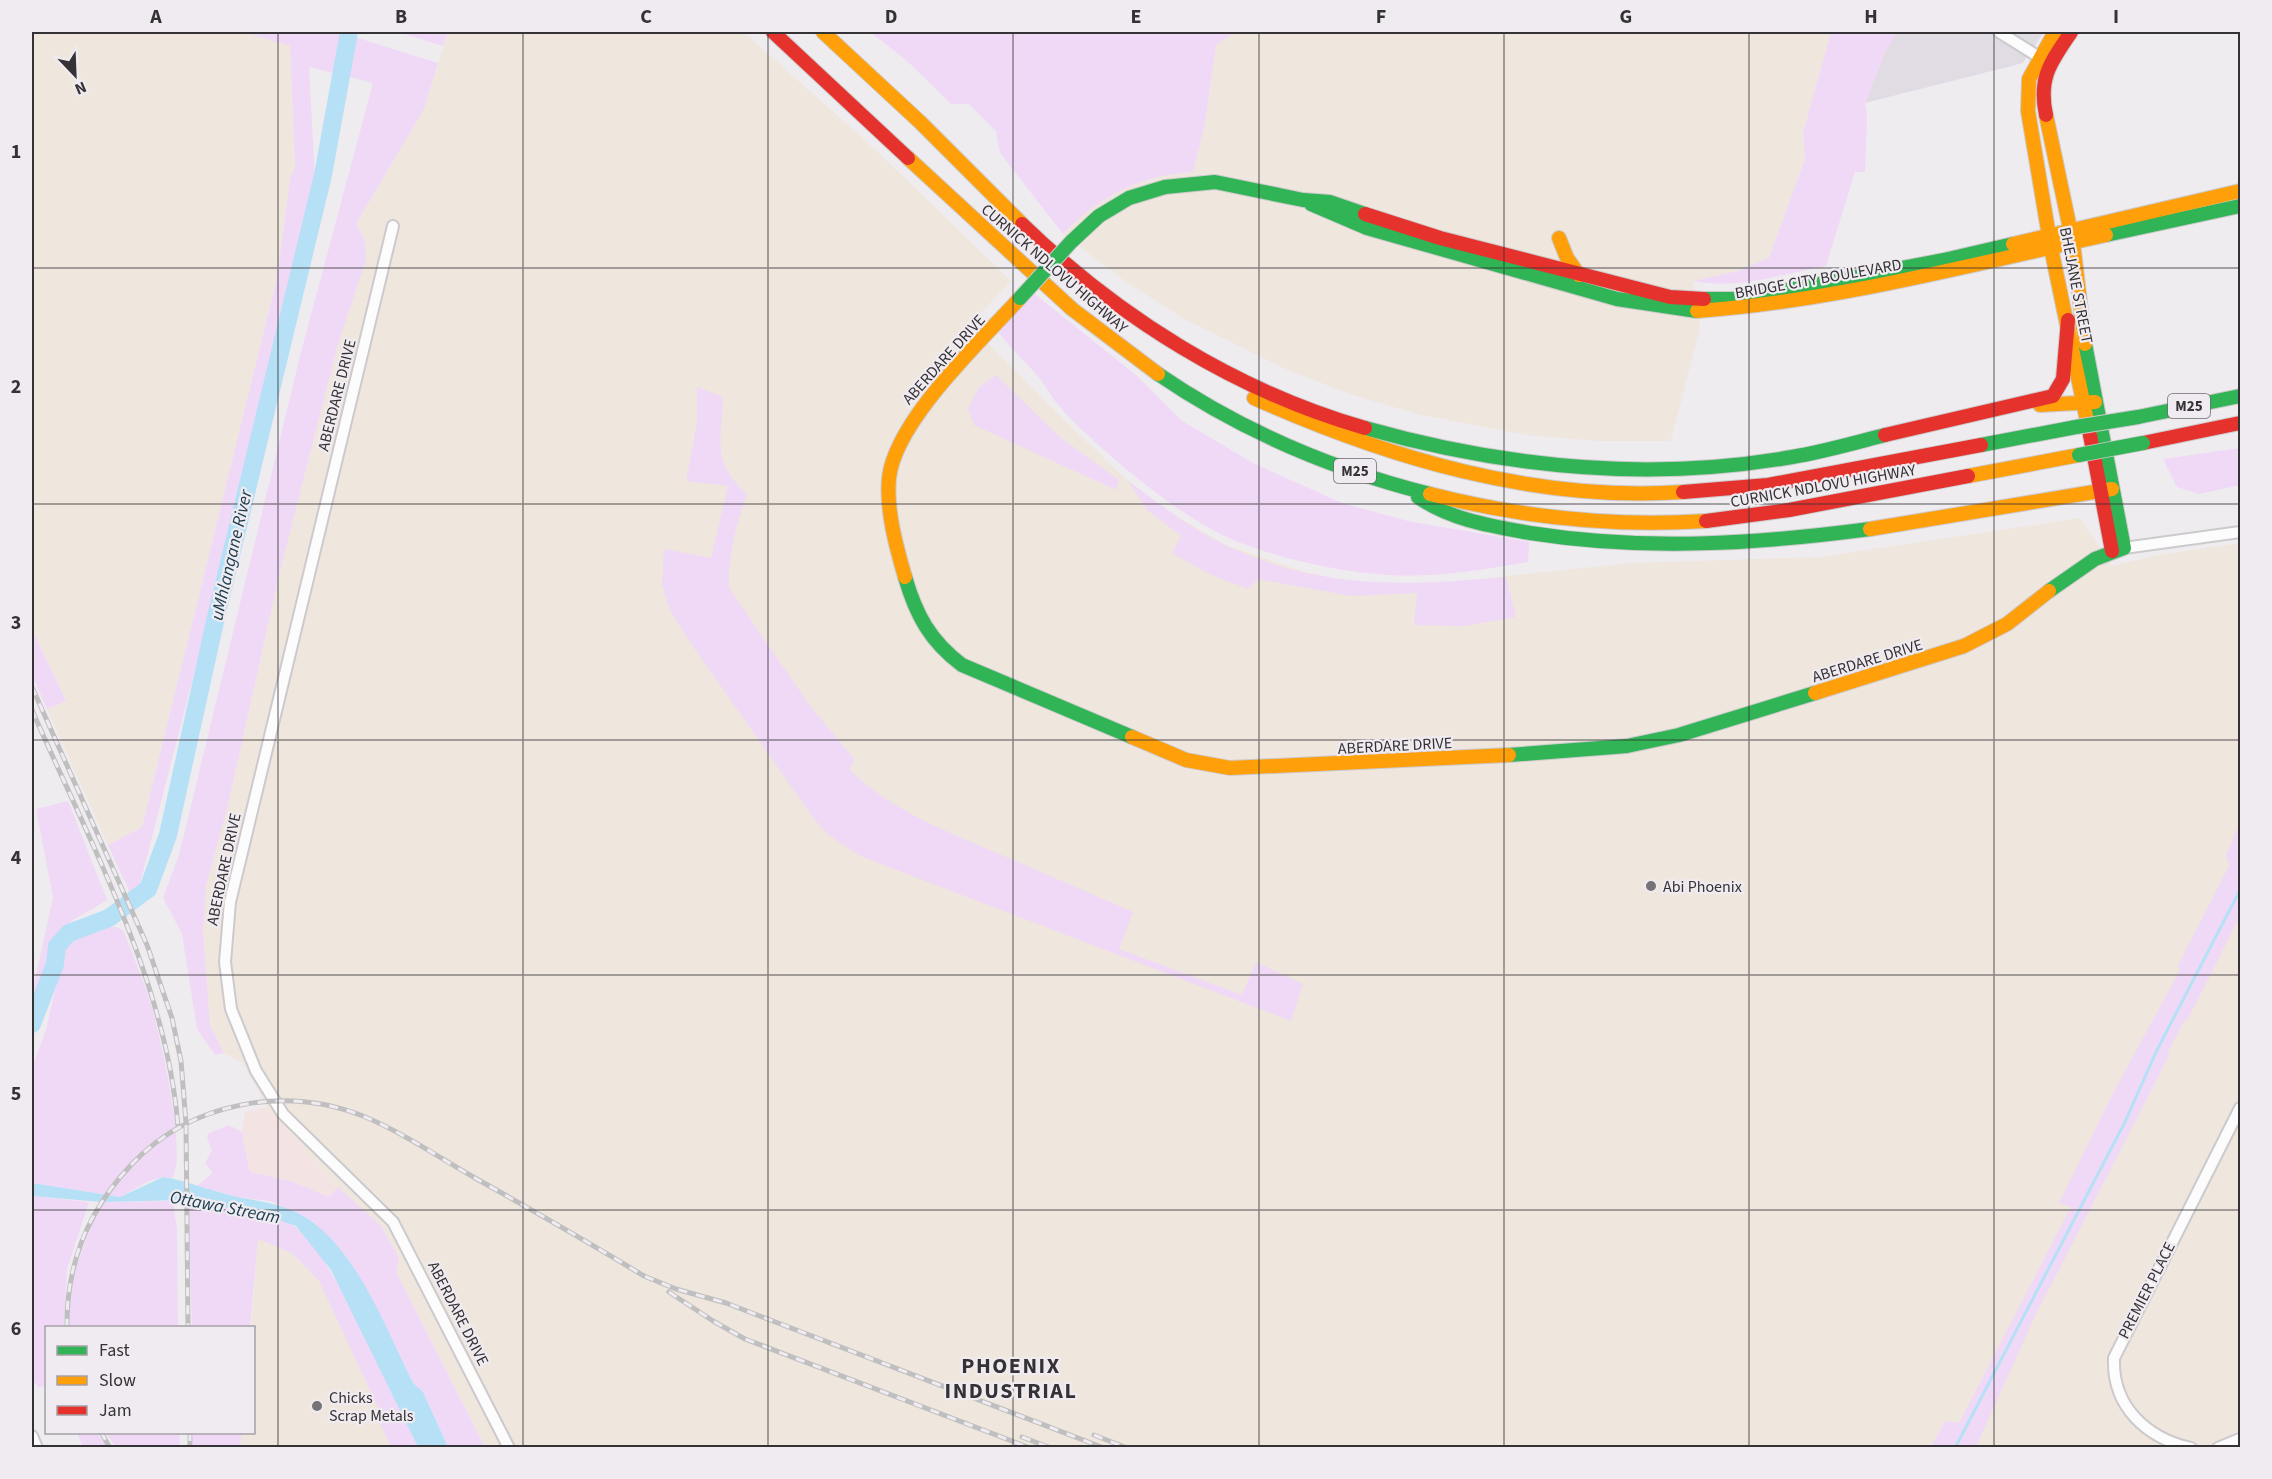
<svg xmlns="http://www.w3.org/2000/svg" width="2272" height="1479" font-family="'Source Sans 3',sans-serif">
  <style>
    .commercial { fill: #f3e3e3 }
    .industrial { fill: #efe6dd }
    .built { fill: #e1dbe3 }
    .green { fill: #f0d9f6 }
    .water { fill: #b6e0f6 }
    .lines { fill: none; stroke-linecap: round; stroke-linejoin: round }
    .stream { stroke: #b6e0f6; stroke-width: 3 }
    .river { stroke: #b6e0f6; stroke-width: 18 }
    .street-casing { stroke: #cccacc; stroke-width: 14 }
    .fast-casing { stroke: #cccacc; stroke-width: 16 }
    .slow-casing { stroke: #cccacc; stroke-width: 16 }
    .jam-casing { stroke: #cccacc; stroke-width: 16 }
    .street { stroke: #fdfcfd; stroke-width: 10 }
    .fast { stroke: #30b455; stroke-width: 14 }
    .slow { stroke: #ff9f0a; stroke-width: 14 }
    .jam { stroke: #e5322d; stroke-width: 14 }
    .rail-casing { stroke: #bfbfc0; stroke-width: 5 }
    .rail { stroke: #f0ebf1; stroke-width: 3; stroke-dasharray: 9; stroke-linecap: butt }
    .fast-bridge-casing { stroke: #cccacc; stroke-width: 16; stroke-linecap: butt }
    .fast-bridge { stroke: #30b455; stroke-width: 14 }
    .grid { fill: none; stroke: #343234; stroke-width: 1.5; stroke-opacity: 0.55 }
    .poi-dot { fill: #757376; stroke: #f0ebf1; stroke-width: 2 }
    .labels { text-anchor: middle; stroke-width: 4.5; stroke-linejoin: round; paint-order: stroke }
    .shield { fill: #f0ebf1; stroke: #6c6a6d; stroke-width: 1.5 }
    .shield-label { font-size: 15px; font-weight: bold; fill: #343234 }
    .street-label { font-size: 16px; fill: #343234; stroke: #f0ebf1 }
    .poi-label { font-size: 16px; fill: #343234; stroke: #f0ebf1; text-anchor: start }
    .water-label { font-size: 18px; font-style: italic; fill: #183c4c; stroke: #f0ebf1 }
    .district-label { font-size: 22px; font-weight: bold; letter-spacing: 1.5px; fill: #343234; stroke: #f0ebf1 }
    .neatline { fill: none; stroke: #343234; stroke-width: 2 }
    .grid-label { font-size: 20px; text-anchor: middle; font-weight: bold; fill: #343234 }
  </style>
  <rect width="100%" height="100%" fill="#efecf0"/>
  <path class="commercial" d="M267,1107L338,1187L329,1197L291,1181L250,1172L242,1132L245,1112Z"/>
  <path class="industrial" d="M32,32H243L290,45L295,166L290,179L277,278L142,827L108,845L47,709L66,700L32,629Z
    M448,32H744L879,153L1011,281L970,325L1067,423L1127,480L1173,514L1226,545L1305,572L1351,582L1422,585L1632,563L1820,557L2080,518L2112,566L2159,555L2240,543V1447H485L396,1272L399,1258L381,1227L338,1187L267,1107L243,1063L224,1053L210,1025L203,930L206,886L228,805L280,571L338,344L366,260L365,240L356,224L424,109Z
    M1236,32H1831L1803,133L1805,159L1769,258L1738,271L1693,281L1700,327L1671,441H1599L1527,435L1421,415L1352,395L1283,368L1184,319L1122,279L1063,234L1084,213L1121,189L1164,175L1193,172L1205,124L1216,45Z
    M258,1238L292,1253L319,1281L383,1416L378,1419L391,1447L240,1448L242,1433L254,1432V1328L251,1327Z"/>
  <path class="built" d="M1897,32H2044L2023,63L1865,103L1884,54Z"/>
  <path class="green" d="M243,32H339L438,63L424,109L356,224L365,240L366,260L338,344L313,442L280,571L228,805L206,886L203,930L210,1025L224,1053L215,1055L197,1029L182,934L163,898L179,855L301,352L373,83L309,67L315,178L245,475L140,884L131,895L108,845L142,827L277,278L290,179L295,166L290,46Z
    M398,32H448L443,46Z
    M870,32H1236L1216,45L1205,124L1193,172C1141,175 1099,196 1063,234L1000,153L996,131L969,104H951L906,60Z
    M1831,32H1897L1884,54L1865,103L1867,116L1865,172H1855L1826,266C1783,274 1737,290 1693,281L1738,271L1769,258L1805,159L1803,133Z
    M1035,294L1136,375L1181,420L1253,463L1342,503L1408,521L1529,542L1528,562C1482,570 1434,578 1387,575C1340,572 1280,559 1236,541C1181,519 1099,450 1059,406C1050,396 1044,382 1035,373C1022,359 1010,347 998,332Z
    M996,375L1061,438L1119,480L1116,490L974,425L968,408L979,387Z
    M697,387L723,397C722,443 711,461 747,494C736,526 728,555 729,588L811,707L854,759L850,770C891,810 945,831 997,853C1043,873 1088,892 1133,912L1119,949L1242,995L1256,962L1303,984L1291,1021L860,856L830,836L814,819L685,635L669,608L662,585L664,549L711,558L728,486L686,481L697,422Z
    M2240,448V485L2199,494L2177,487L2163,459Z
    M1127,480C1159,504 1191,529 1227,546C1323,590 1405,586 1506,577L1516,617L1464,626L1414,625L1417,593L1351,596L1258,579L1248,589L1209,574L1172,553L1181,536L1147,510Z
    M32,629L66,701L47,709L32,675Z
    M68,801L107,900L70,922L54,937L48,953L46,984L32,1017V993L53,898L36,809Z
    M2240,823V916L2187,1021H2184L2168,1052L2170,1054L2034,1318L1976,1447H1931L1945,1421L1959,1423L2071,1207L2059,1203L2112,1095L2181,968L2177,967L2229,866L2226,855Z
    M97,927H116L123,930C133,956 144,981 152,1008C160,1036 188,1157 172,1178L163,1177L149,1181L120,1197L32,1183V1067L46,1030L65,947L76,938Z
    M229,1125L242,1132L250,1172L291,1181L329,1197L338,1187L381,1226L399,1258L396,1272L485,1447H448L423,1392L413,1383L355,1270L341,1250L312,1221L270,1201L238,1197L197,1186L213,1173L205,1163L212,1150L207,1138L209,1133Z
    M32,1196L89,1202L67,1269L64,1327L46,1328V1385L39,1388L32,1379Z
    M188,1200C222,1206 264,1208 294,1226C329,1246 397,1404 418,1447H391L378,1419L382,1416L319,1281L292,1253L258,1239L250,1327H192Z
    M173,1201L177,1230L178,1327L68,1328C66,1283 85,1243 101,1202Z
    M77,1433H97L108,1447H83Z
    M106,1433H179L180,1447H116Z
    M193,1433H242L240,1447H193Z"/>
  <path class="water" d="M163,1177C189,1181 213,1192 238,1197C264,1202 289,1205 311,1221C359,1255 387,1331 413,1383L423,1392L448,1447H418L331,1270L296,1226L262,1214L188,1200L101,1202L32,1196V1183L120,1197Z"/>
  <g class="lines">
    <path class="stream" d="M1955,1448L2125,1122L2157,1050L2240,890"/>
    <path class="river" d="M32,1024L55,964L57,946L69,933L109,918L148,889L168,835L216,617L323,175L349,32"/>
    <defs>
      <path id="street" d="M1999,32L2039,57
        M393,226L230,902L225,962L231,1009L256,1071L283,1114L393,1222L509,1448
        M2124,548L2240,532
        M32,1436L37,1448
        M2191,1448C2146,1438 2112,1406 2114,1358L2240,1108
        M2218,1448L2240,1439"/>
      <path id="fast" d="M1311,204L1367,228L1617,299L1697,311
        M2106,235L2240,206
        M1071,242L1099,216L1129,198L1165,187L1215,182L1303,200L1330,202L1365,214
        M1704,299H1740L1944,260L2013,244
        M1158,374C1240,430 1334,470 1430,494
        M2138,417L2240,396
        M1365,428C1503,467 1649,482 1792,457C1823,452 1854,443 1885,435
        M1981,445L2076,427
        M1418,497C1451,520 1491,526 1530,533C1644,551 1756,544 1870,529
        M905,577C916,615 930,641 962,665L1132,737
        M2049,591L2095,559L2124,548L2085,344
        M1509,755L1627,746L1679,735L1815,693"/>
      <path id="slow" d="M823,32L921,123L1022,224
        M2055,32L2029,79L2028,111L2051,248L2090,435
        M2046,115L2073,243L2085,344
        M908,158L1072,309L1158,374
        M1559,238L1567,258L1579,275
        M2013,244L2240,191
        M1697,311C1835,301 1970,265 2106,235
        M1254,398C1388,458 1535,502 1683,492
        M2040,405L2095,402
        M1968,476L2079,455
        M1430,494C1520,517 1614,527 1706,521
        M1870,529L2112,489
        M905,577C896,546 886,510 889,478C895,421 981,341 1020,298
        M1815,693L1964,646L2007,624L2049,591
        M1132,737L1186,760L1230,768L1509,755"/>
      <path id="jam" d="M773,32L908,158
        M2046,115C2038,77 2051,62 2071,32
        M1365,214L1440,238L1670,297L1704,299
        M1022,224C1118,317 1236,391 1365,428
        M1885,435L2053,396L2063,379L2068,320
        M2090,435L2112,551
        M2143,443L2240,423
        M1683,492L1768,485L1981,445
        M1706,521L1789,510L1968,476"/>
    </defs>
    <use href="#street" class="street-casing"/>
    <use href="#fast" class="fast-casing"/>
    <use href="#slow" class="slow-casing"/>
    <use href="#jam" class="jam-casing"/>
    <use href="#street" class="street"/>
    <use href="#fast" class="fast"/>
    <use href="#slow" class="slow"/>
    <use href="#jam" class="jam"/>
    <defs>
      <path id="rail" d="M32,687L147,945L172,1018L181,1061L186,1123L188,1328
        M32,710C89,841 167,983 178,1127
        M669,1292L713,1321L745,1339L1030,1448
        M67,1328C66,1263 88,1210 132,1164C191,1102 285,1085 363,1116C402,1132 438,1157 475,1178C532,1210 588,1242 644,1276L676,1289L726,1303L1104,1448
        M101,1432L110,1448
        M190,1432V1448
        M1094,1435L1127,1448
        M1022,1437L1051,1448"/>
    </defs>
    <use href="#rail" class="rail-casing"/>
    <use href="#rail" class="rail"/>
    <defs>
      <path id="fast-bridge" d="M1020,298L1071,242
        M2076,427L2138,417
        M2079,455L2143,443"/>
    </defs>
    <use href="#fast-bridge" class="fast-bridge-casing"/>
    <use href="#fast-bridge" class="fast-bridge"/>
  </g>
  <path class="grid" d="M278,32V1448M523,32V1448M768,32V1448M1013,32V1448M1259,32V1448M1504,32V1448M1749,32V1448M1994,32V1448M32,268H2240M32,504H2240M32,740H2240M32,975H2240M32,1210H2240"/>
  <g class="poi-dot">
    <circle cx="1651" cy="886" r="6"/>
    <circle cx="317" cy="1406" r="6"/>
  </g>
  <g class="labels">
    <g class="shield">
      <rect x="2168" y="394" width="42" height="24" rx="4.5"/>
      <rect x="1334" y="459" width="42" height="24" rx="4.5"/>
    </g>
    <g class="shield-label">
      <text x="2189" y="411">M25</text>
      <text x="1355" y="476">M25</text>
    </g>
    <g class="street-label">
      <text transform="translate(1055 268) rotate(41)" y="6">CURNICK NDLOVU HIGHWAY</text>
      <text transform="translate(1818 278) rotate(-10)" y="6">BRIDGE CITY BOULEVARD</text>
      <text transform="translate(2077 285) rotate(79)" y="6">BHEJANE STREET</text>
      <text transform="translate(943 359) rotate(-48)" y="6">ABERDARE DRIVE</text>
      <text transform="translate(336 395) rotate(-76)" y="6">ABERDARE DRIVE</text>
      <text transform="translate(1823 485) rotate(-10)" y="6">CURNICK NDLOVU HIGHWAY</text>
      <text transform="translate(1867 660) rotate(-17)" y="6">ABERDARE DRIVE</text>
      <text transform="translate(1395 745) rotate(-3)" y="6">ABERDARE DRIVE</text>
      <text transform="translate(223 869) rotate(-78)" y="6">ABERDARE DRIVE</text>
      <text transform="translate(2146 1290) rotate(-63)" y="6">PREMIER PLACE</text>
      <text transform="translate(459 1313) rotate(63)" y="6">ABERDARE DRIVE</text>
    </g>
    <g class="poi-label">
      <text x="1663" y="892">Abi Phoenix</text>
      <text x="329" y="1403">Chicks<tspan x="329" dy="18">Scrap Metals</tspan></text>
    </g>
    <g class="water-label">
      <text transform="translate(231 555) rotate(-77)" y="6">uMhlangane River</text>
      <text transform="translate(225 1207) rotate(11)" y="6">Ottawa Stream</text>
    </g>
    <g class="district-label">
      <text x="1011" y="1373">PHOENIX<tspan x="1011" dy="25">INDUSTRIAL</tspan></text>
    </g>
  </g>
  <rect width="2272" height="1479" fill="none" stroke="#f0ebf1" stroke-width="66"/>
  <rect x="45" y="1326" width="210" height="108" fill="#f0ebf1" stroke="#a5a1a5" stroke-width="1.5"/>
  <rect x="57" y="1346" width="30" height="9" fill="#30b455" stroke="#a5a1a5" stroke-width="1.5"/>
  <text x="99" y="1356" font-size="18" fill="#343234">Fast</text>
  <rect x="57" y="1376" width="30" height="9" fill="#ff9f0a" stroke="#a5a1a5" stroke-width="1.5"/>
  <text x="99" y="1386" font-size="18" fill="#343234">Slow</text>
  <rect x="57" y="1406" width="30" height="9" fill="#e5322d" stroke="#a5a1a5" stroke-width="1.5"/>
  <text x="99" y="1416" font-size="18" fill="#343234">Jam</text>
  <g transform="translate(75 75) rotate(157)" stroke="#f0ebf1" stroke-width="4.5" paint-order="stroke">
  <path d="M0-4.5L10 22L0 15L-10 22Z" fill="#343234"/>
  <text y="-9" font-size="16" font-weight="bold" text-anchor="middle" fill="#343234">N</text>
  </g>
  <rect x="33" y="33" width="2206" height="1413" class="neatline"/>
  <g class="grid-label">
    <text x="156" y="23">A</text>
    <text x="401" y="23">B</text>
    <text x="646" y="23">C</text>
    <text x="891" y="23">D</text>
    <text x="1136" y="23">E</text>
    <text x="1381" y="23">F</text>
    <text x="1626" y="23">G</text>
    <text x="1871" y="23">H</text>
    <text x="2116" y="23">I</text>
    <text x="16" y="158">1</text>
    <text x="16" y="393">2</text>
    <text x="16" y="629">3</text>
    <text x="16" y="864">4</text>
    <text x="16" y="1100">5</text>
    <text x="16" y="1335">6</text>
  </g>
</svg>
